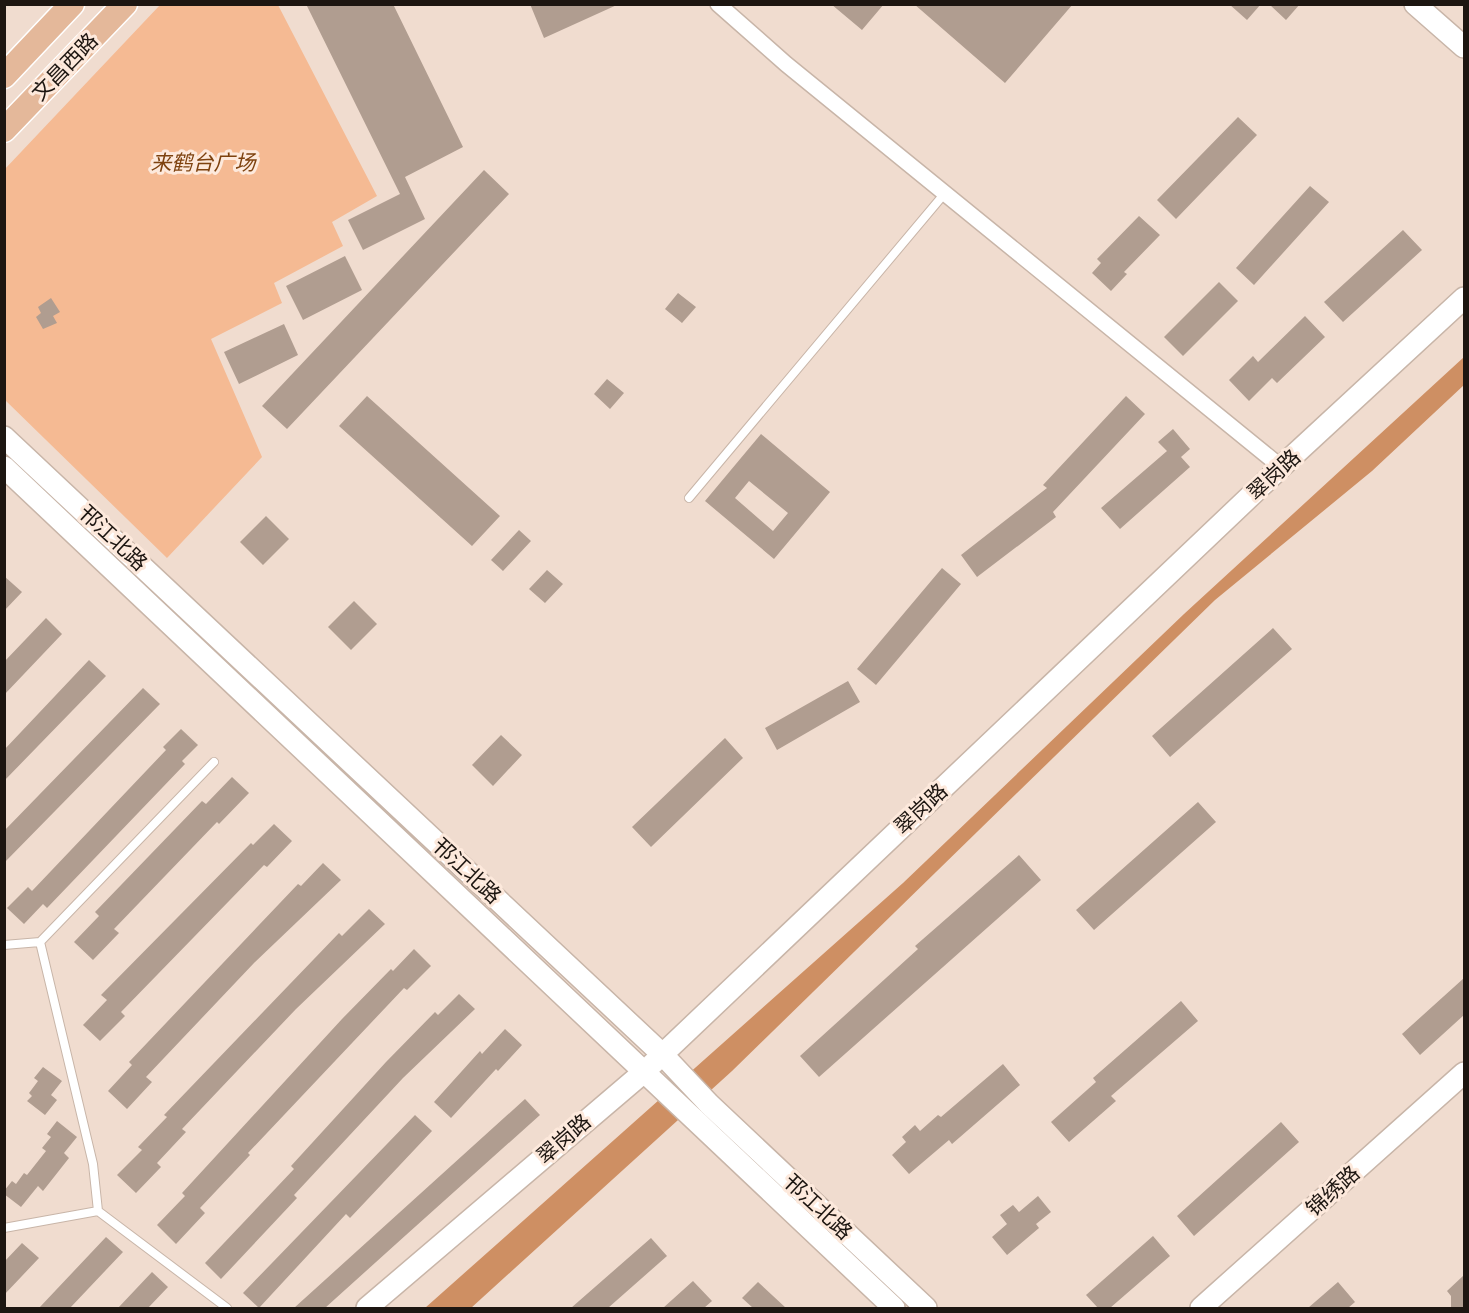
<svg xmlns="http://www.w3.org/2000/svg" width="1469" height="1313" font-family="'Zilla Slab','Noto Sans SC',serif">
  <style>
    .green { fill: #f5ba93 }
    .water { fill: #ce8f63 }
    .building { fill: #b09d90; fill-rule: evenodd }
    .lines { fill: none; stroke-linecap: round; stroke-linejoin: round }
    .lane-casing { stroke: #c8b5a8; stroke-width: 10 }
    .street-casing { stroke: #c8b5a8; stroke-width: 18 }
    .secondary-casing { stroke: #c8b5a8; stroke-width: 24 }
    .primary-casing { stroke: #fff; stroke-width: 27 }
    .lane { stroke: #fff; stroke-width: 8 }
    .street { stroke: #fff; stroke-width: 15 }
    .secondary { stroke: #fff; stroke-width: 21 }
    .primary { stroke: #e4b89a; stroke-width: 24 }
    .labels { text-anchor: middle; stroke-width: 6; stroke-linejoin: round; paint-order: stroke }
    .street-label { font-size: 21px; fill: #1d1611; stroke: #fde9dc }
    .park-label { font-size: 21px; font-style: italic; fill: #7e420f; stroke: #fde9dc }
  </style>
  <rect width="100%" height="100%" fill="#f0dccf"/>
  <path class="green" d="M160,5H278L377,196L332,222L343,246L274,283L282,303L211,339L262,457L167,558L5,400L4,170Z"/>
  <path class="water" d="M1464,357V385L1372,471L1215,600L732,1071L471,1308H425L903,883L1184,614Z"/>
  <path class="building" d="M306,4H393L463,147L405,177L425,219L363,250L348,220L400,194Z
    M530,4H619L544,38Z
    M831,4H884L862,30Z
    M914,4H1073L1005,83Z
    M1229,4H1261L1247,20Z
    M1269,4H1300L1286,20Z
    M1238,117L1257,135L1176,219L1157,200Z
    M484,170L509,194L287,429L262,406Z
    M1310,186L1329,202L1254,285L1236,268Z
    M1139,216L1160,235L1124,272L1127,274L1111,291L1092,273L1101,263L1097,259Z
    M1403,230L1422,250L1343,322L1324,302Z
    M345,256L362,290L303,320L286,286Z
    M1219,282L1238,301L1183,356L1164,337Z
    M678,293L696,307L682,323L665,309Z
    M51,298L60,312L53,316L57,323L43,329L36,317L41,313L38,307Z
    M1305,316L1325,337L1277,383L1272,378L1249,401L1229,380L1253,356L1258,362Z
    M284,324L298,355L239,384L224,352Z
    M607,379L624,393L610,409L594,394Z
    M367,396L500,516L472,546L339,426Z
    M1126,396L1145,414L1053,512L1056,517L977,577L961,555L1047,488L1043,485Z
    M1173,429L1190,449L1181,457L1190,467L1120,529L1101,508L1167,451L1158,442Z
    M761,434L830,492L774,559L705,501ZM749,481L788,513L773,531L735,498Z
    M266,516L289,539L263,565L240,542Z
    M519,530L531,541L503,571L491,560Z
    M942,568L961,584L876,685L857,669Z
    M547,570L563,584L545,603L529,589Z
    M4,576L22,592L4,611Z
    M354,601L377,624L351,650L328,627Z
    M46,618L62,634L4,695V662Z
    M1273,628L1292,649L1170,757L1152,736Z
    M89,660L106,676L4,781V750Z
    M848,681L860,702L777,750L765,728Z
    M143,688L160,704L4,863V831Z
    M181,729L198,745L182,761L185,764L47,908L43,904L24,924L7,908L28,887L32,891L166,750L163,747Z
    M501,735L522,755L493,786L472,765Z
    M725,738L743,758L651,847L632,827Z
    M232,777L249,793L219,824L217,822L114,929L119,933L93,960L74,942L99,916L95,912L202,801L206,804Z
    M1198,802L1216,822L1094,930L1076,910Z
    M274,824L292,841L267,867L264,865L121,1012L125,1016L100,1041L83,1025L107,1000L101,995L251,843L253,845Z
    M1019,855L1041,880L819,1077L800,1056L918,949L915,946Z
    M323,863L341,880L254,963L146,1077L152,1082L127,1109L108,1091L132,1065L129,1062L298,884L301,886Z
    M369,909L385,924L296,1009L182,1129L186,1132L157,1163L161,1167L136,1193L117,1175L142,1150L138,1147L167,1117L164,1115L339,933L342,936Z
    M414,949L431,966L407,990L404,988L248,1153L250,1155L200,1208L205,1213L176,1244L157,1225L185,1196L182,1193L342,1019L391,969L393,971Z
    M1464,978V1015L1420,1055L1402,1034Z
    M459,994L475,1009L403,1078L294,1195L297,1198L221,1279L205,1263L294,1169L291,1166L386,1062L435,1012L438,1015Z
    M1181,1001L1198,1021L1111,1096L1116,1101L1069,1142L1051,1122L1096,1082L1093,1078Z
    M505,1029L522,1045L498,1071L496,1069L451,1118L434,1102L480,1051L482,1054Z
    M1003,1064L1020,1085L952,1144L949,1140L909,1174L892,1155L906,1142L902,1137L915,1125L920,1131L938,1115L941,1117Z
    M43,1067L62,1081L51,1095L57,1100L45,1115L27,1101L32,1096L29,1093L38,1081L34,1078Z
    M525,1099L540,1115L406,1235L325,1308H294Z
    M415,1115L432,1131L350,1218L346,1214L259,1308L243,1293Z
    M57,1121L77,1137L64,1153L69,1158L43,1191L38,1186L21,1207L4,1194V1191L12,1181L16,1184L24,1173L27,1175L31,1170L46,1151L42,1148L51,1137L47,1134Z
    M1281,1122L1299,1142L1194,1236L1177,1216Z
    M1038,1196L1051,1212L1036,1224L1039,1228L1007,1255L992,1237L1007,1224L1000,1215L1013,1205L1019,1212Z
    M1153,1236L1170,1256L1110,1308H1098L1086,1295Z
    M106,1237L123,1252L70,1308H39Z
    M651,1238L667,1256L608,1308H571Z
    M22,1243L39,1258L4,1295V1262Z
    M152,1272L168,1287L148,1308H118Z
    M1464,1275V1308H1451V1296L1447,1291Z
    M693,1281L712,1301L704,1308H663Z
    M758,1282L786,1308H753L742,1298Z
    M1338,1282L1355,1302L1348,1308H1308Z"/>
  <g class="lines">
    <defs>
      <path id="lane" d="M689,498L945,193
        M40,942L214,762
        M4,945L40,942L93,1164L98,1211L4,1228
        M98,1211L227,1308"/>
      <path id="street" d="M718,4L786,64L1281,467"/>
      <path id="secondary" d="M1415,4L1464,47
        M4,437L662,1054L709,1104L926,1308
        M4,467L894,1308
        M367,1308L645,1071L1281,467L1464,298
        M1201,1308L1464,1073"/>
      <path id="primary" d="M4,76L72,4
        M4,130L125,4"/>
    </defs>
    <use href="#lane" class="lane-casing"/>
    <use href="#street" class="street-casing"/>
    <use href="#secondary" class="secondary-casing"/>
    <use href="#primary" class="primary-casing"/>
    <use href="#lane" class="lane"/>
    <use href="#street" class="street"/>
    <use href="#secondary" class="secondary"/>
    <use href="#primary" class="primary"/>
  </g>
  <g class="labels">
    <g class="street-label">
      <text transform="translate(65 67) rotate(-46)" y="7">文昌西路</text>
      <text transform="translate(1274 475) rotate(-43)" y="7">翠岗路</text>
      <text transform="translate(113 538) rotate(43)" y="7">邗江北路</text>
      <text transform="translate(921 809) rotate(-43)" y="7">翠岗路</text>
      <text transform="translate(467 871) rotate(43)" y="7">邗江北路</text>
      <text transform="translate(564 1139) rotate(-41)" y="7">翠岗路</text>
      <text transform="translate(1333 1191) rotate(-42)" y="7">锦绣路</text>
      <text transform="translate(818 1207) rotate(43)" y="7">邗江北路</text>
    </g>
    <g class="park-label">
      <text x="203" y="170">来鹤台广场</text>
    </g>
  </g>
  <rect width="1469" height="1313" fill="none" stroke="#1d1611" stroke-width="12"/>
</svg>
